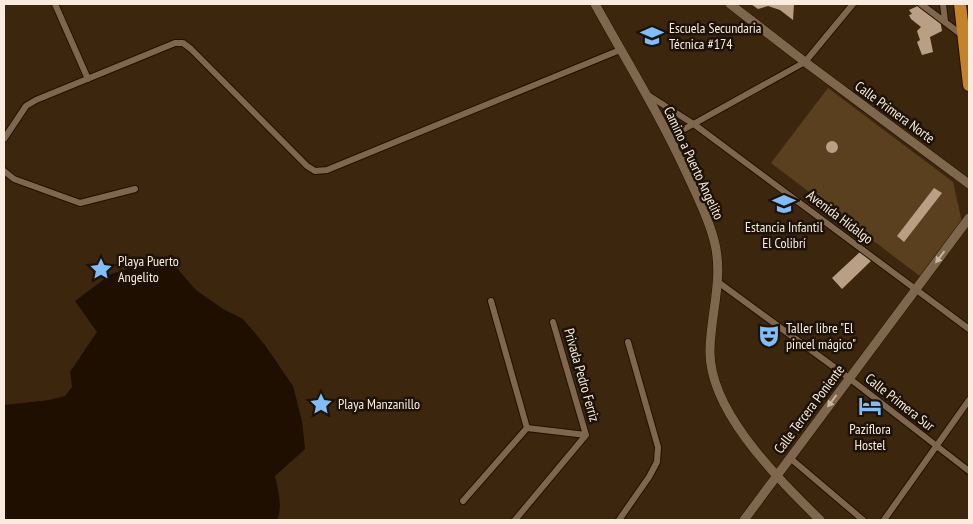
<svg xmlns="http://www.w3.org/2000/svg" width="973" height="524" font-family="'PT Sans Narrow',sans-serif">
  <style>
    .green { fill: #5b401f }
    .water { fill: #1f0f00 }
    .building { fill: #b9a084 }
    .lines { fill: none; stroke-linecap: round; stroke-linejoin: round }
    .street-casing { stroke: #220f00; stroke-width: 8 }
    .secondary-casing { stroke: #220f00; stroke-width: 10 }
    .highway-casing { stroke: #220f00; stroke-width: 14 }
    .street { stroke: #7e674c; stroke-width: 6 }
    .secondary { stroke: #7e674c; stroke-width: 9 }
    .highway { stroke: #c4832a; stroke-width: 12 }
    .oneway { fill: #c8b7a3 }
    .labels { text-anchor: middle; stroke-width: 5; stroke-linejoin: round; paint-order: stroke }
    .poi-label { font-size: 14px; fill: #faecdd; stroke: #1c1208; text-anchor: start }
    .street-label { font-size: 14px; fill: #faecdd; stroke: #1c1208 }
  </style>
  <rect width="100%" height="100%" fill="#3c270e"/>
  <path class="green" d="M828,88L953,182L962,222L921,277L771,163Z"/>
  <path class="water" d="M149,262L175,266L196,290L223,309L243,319L265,345L293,386L302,421L305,449L275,476C278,491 283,505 277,520H4V405L49,400L65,396L72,387L70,372L97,332L75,301L111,274Z"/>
  <path class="building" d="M751,4H794L793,20L780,10L768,6L758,9Z
    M920,5L940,20L942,31L930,37L933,52L922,55L917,42L920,40L917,31L921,27L911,19L909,15L912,14L909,10Z
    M826 147a6 6 0 1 1 12 0a6 6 0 1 1-12 0Z
    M934,188L942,193L904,242L897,236Z
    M861,251L871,261L842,289L832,278Z"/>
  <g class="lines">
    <defs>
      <path id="street" d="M55,4L88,79
        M921,4L962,35
        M943,4L945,21
        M648,95L695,125L969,329
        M670,137L805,62L853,4
        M4,139L26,106L36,100L175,43H183L191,49L307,166L315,171L327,170L620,50
        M4,171L14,179L80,203L135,189
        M718,282L849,378L969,471
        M491,301L527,428
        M553,322L586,435
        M527,428L586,435
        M790,458L863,520
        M463,501L527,428
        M515,520L586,435
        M619,520L649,477L657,462L658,447L628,342
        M884,520L969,400"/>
      <path id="secondary" d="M595,4C626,60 660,115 687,174C697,195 708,217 714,240C724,277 711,312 710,349C708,411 779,479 820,520
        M730,4L805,62L969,184
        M744,520L969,218"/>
      <path id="highway" d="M960,4L969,85"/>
    </defs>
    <use href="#street" class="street-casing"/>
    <use href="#secondary" class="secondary-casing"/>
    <use href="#highway" class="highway-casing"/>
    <use href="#street" class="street"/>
    <use href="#secondary" class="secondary"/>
    <use href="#highway" class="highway"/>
  </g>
  <defs><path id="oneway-solid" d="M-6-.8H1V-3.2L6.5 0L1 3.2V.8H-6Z" transform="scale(1.25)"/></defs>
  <g class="oneway">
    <use href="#oneway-solid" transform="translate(940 257) rotate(127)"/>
    <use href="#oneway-solid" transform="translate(832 401) rotate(127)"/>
  </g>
  <defs>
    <symbol id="school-bare" viewBox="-9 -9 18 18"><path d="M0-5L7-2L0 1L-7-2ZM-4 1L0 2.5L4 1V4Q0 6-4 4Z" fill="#80bdfa" stroke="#1c1208" stroke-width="2.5" paint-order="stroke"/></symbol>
    <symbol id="sight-bare" viewBox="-9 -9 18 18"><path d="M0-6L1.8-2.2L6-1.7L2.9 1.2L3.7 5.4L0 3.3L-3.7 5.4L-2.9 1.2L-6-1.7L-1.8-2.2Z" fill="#80bdfa" stroke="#1c1208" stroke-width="2.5" paint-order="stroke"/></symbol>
    <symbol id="theatre-bare" viewBox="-9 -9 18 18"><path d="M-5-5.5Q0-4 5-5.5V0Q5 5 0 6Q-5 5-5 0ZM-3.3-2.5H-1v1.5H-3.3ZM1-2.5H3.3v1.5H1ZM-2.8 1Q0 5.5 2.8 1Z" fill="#80bdfa" stroke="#1c1208" stroke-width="2.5" paint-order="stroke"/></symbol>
    <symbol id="hotel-bare" viewBox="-9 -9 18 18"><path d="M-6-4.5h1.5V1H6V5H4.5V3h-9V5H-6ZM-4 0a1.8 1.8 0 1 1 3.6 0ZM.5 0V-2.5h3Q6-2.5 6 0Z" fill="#80bdfa" stroke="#1c1208" stroke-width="2.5" paint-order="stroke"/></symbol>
  </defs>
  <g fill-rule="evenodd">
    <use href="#school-bare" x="636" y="20" width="32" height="32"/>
    <use href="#school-bare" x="768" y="188" width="32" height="32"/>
    <use href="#sight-bare" x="85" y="253" width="32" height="32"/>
    <use href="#theatre-bare" x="753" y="320" width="32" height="32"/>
    <use href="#sight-bare" x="305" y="388" width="32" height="32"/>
    <use href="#hotel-bare" x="854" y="390" width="32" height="32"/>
  </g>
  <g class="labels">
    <g class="poi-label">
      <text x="669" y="33">Escuela Secundaria<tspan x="669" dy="16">Técnica #174</tspan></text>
      <text x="784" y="232" text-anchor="middle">Estancia Infantil<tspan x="784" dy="16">El Colibrí</tspan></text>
      <text x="118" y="266">Playa Puerto<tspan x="118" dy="16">Angelito</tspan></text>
      <text x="786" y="333">Taller libre "El<tspan x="786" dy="16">pincel mágico"</tspan></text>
      <text x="338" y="409">Playa Manzanillo</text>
      <text x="870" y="434" text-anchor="middle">Paziflora<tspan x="870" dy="16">Hostel</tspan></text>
    </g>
    <g class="street-label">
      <text transform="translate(895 112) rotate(36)" y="5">Calle Primera Norte</text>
      <text transform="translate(694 163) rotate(65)" y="5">Camino a Puerto Angelito</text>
      <text transform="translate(840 217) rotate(37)" y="5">Avenida Hidalgo</text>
      <text transform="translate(582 375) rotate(74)" y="5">Privada Pedro Ferriz</text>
      <text transform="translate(900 402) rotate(38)" y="5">Calle Primera Sur</text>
      <text transform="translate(809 409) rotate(-53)" y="5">Calle Tercera Poniente</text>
    </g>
  </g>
  <rect width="973" height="524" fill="none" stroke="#faecdd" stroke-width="10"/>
</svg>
